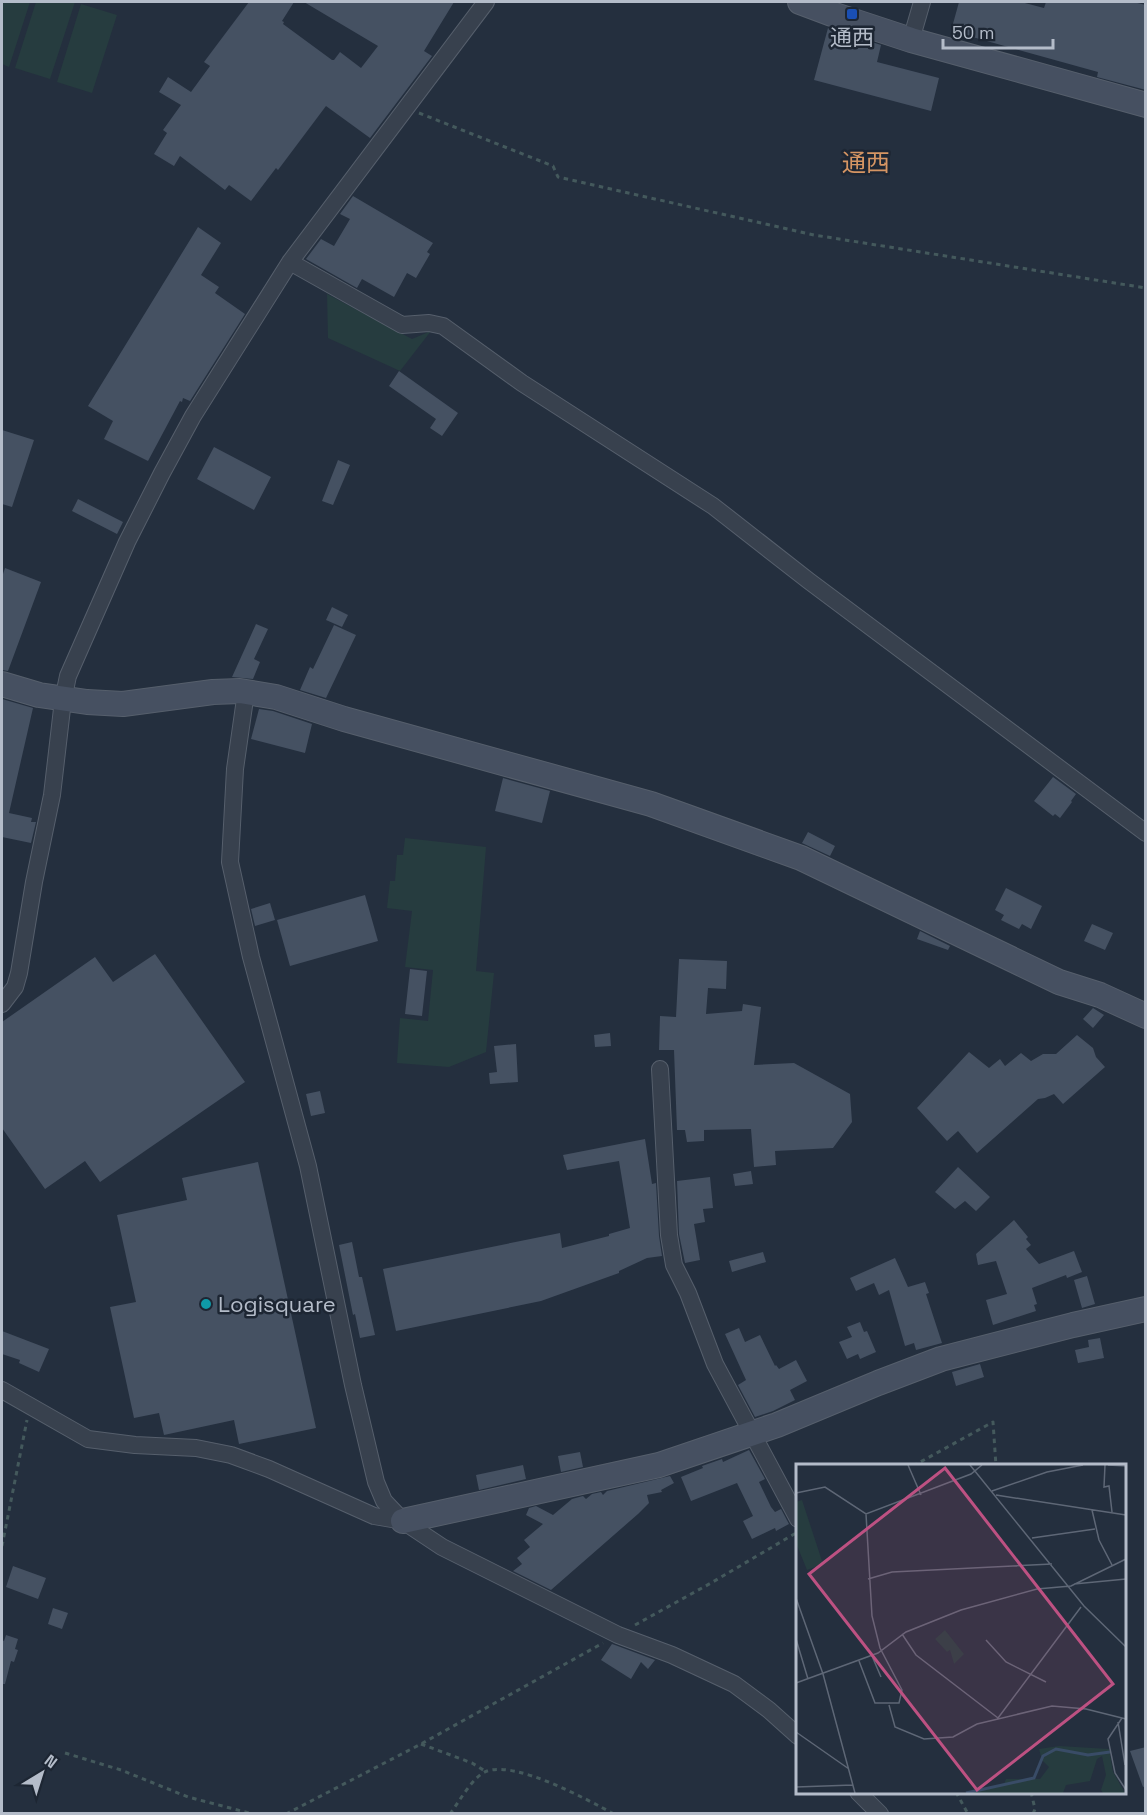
<svg xmlns="http://www.w3.org/2000/svg" width="1147" height="1815" font-family="'Space Grotesk','Noto Sans JP',sans-serif">
  <style>
    .green { fill: #263c3f }
    .building { fill: #455162 }
    .lines { fill: none; stroke-linecap: round; stroke-linejoin: round }
    .street-casing { stroke: #565f6c; stroke-width: 18 }
    .secondary-casing { stroke: #565f6c; stroke-width: 26 }
    .path { stroke: #44595c; stroke-width: 3; stroke-dasharray: 4.5 4.5; stroke-linecap: butt }
    .street { stroke: #38414e; stroke-width: 16 }
    .secondary { stroke: #465061; stroke-width: 24 }
    .transit-dot { fill: #1a4fb4; stroke: #1d2633; stroke-width: 2 }
    .culture-dot { fill: #0f9aa8; stroke: #1d2633; stroke-width: 2 }
    .labels { text-anchor: middle; stroke-width: 5; stroke-linejoin: round; paint-order: stroke }
    .poi-label { font-size: 22px; fill: #b4bcc9; stroke: #1d2633 }
    .neighbourhood-label { font-size: 24px; fill: #d59563; stroke: #1d2633 }
    .inset-river { fill: none; stroke: #394c67; stroke-width: 3 }
    .inset-road { fill: none; stroke: #5e6776; stroke-width: 1.5 }
    .view { fill: #bd5182; fill-opacity: 0.15; stroke: #bd5182; stroke-width: 3 }
    .inset-edge { fill: none; stroke: #b4bcc9; stroke-width: 3 }
  </style>
  <rect width="100%" height="100%" fill="#242f3e"/>
  <path class="green" d="M2,2H30L9,67L2,64Z
    M36,2H75L50,79L15,68Z
    M81,4L117,15L92,93L57,82Z
    M327,294L412,339L431,331L400,371L328,338Z
    M405,838L486,847L476,971L494,973L486,1052L449,1067L397,1063L400,1018L428,1021L433,970L405,967L412,911L387,908L390,881H395L397,855H403Z"/>
  <path class="building" d="M249,2H294L282,21L284,22L283,24L332,60H334L340,52L361,68L378,46L304,2H454L424,51L432,56L370,138L326,106L278,170L276,168L251,201L229,185L225,190L180,156L174,166L154,154L167,133L163,130L181,105L159,92L168,77L191,92L210,66L204,62Z
    M959,2H1021L1044,8L1046,2H1133L1146,5V90L1097,77L1098,72L951,31Z
    M828,28L881,45L877,62L939,78L931,111L814,80Z
    M353,196L433,243L427,252L430,254L416,278L407,273L394,297L362,279L357,288L306,259L321,239L334,246L350,219L340,214Z
    M198,227L221,243L201,275L219,287L215,293L245,314L190,401L183,398L182,402L180,401L148,461L104,439L113,421L88,406Z
    M399,371L458,413L442,436L430,428L436,419L389,386Z
    M2,430L34,440L12,507L2,504Z
    M214,447L271,477L254,510L197,479Z
    M338,460L350,465L333,505L322,501Z
    M78,499L123,522L117,534L72,511Z
    M5,568L41,582L8,671L2,670V577Z
    M332,607L348,615L342,627L326,620Z
    M256,624L268,629L254,659L260,662L253,679L232,677Z
    M334,625L356,635L326,698L300,690L310,667L313,669Z
    M2,699L33,708L9,813L32,818L31,822H36L31,843L2,837Z
    M259,709L273,711L312,724L305,753L251,739Z
    M1053,777L1076,794L1071,801L1072,802L1060,818L1055,814L1053,816L1034,801Z
    M503,778L550,791L542,823L495,811Z
    M808,832L835,846L830,856L802,843Z
    M1006,888L1042,906L1031,929L1022,924L1019,929L1001,920L1004,915L995,910Z
    M365,895L378,941L290,966L277,920Z
    M270,903L275,920L255,926L251,909Z
    M1092,924L1113,933L1105,950L1084,941Z
    M920,931L950,946L948,950L917,939Z
    M155,954L245,1082L100,1182L85,1161L45,1189L2,1128V1022L95,957L113,982Z
    M679,959L727,961L726,989L708,988L706,1014L742,1011L743,1004L761,1007L754,1065L794,1063L850,1094L852,1122L833,1148L775,1151L776,1165L754,1167L751,1129L704,1130V1141L687,1142L685,1130H677L674,1050H659L660,1016L676,1017Z
    M410,969L427,971L422,1016L405,1014Z
    M1093,1008L1104,1015L1093,1028L1083,1019Z
    M610,1033L611,1046L595,1047L594,1035Z
    M1077,1035L1093,1048L1096,1057L1105,1067L1063,1104L1054,1094L1045,1098L1038,1099L977,1153L958,1131L947,1141L917,1108L969,1052L989,1068L1000,1059L1005,1066L1021,1053L1031,1061L1043,1054H1056Z
    M516,1044L518,1082L490,1084L489,1073L497,1072L494,1046Z
    M320,1091L325,1113L311,1116L306,1094Z
    M645,1139L652,1184L656,1183L659,1236L662,1256L647,1258L619,1271V1273L541,1301L396,1331L383,1269L560,1233L562,1248L609,1236V1234L630,1228L619,1161L567,1170L563,1155Z
    M258,1162L316,1428L239,1444L234,1420L164,1435L159,1413L134,1418L110,1307L136,1302L117,1215L187,1200L182,1178Z
    M958,1167L990,1197L976,1211L965,1201L955,1209L935,1192Z
    M751,1171L753,1184L735,1186L733,1174Z
    M710,1177L713,1208L703,1209L705,1222L694,1224L700,1260L685,1263L679,1234L677,1181Z
    M1014,1220L1028,1237L1026,1239L1031,1245L1026,1249L1039,1264L1074,1251L1082,1272L1067,1278L1066,1275L1032,1288L1037,1304L1034,1305L1036,1311L993,1325L986,1300L1007,1294L996,1261L978,1265L976,1254Z
    M352,1242L359,1277H362L375,1335L360,1338L355,1314L353,1315L339,1245Z
    M763,1252L766,1262L732,1272L729,1261Z
    M895,1258L908,1287L925,1282L929,1293L926,1294L942,1343L916,1350L914,1343L905,1346L889,1290L879,1295L874,1283L856,1291L850,1278Z
    M1087,1276L1095,1304L1082,1308L1074,1280Z
    M860,1322L864,1332L867,1331L876,1352L860,1359L858,1354L847,1359L839,1342L852,1337L847,1327Z
    M739,1328L745,1342L760,1335L775,1366L776,1365L779,1369L796,1360L807,1381L790,1390L795,1400L773,1411L755,1417L738,1385L746,1380L725,1334Z
    M2,1331L49,1349L39,1372L19,1363L20,1360L2,1354Z
    M1100,1338L1104,1358L1078,1363L1075,1350L1089,1347L1088,1340Z
    M980,1364L984,1377L956,1386L952,1372Z
    M749,1450L765,1479L759,1482L771,1507L775,1512L781,1509L789,1524L776,1531L775,1528L752,1539L743,1521L753,1516L737,1483L691,1501L681,1477L703,1468L702,1466L722,1459L723,1462Z
    M580,1452L583,1467L561,1472L558,1456Z
    M523,1465L526,1479L479,1490L476,1475Z
    M670,1476L674,1483L661,1490L662,1492L647,1495L649,1503L638,1514L551,1590L513,1571L522,1564L517,1558L530,1547L524,1540L543,1524L526,1515L529,1508L536,1506L553,1515L572,1499L583,1496L586,1499L592,1494L601,1492L603,1495L607,1491Z
    M13,1566L46,1578L38,1599L6,1587Z
    M53,1608L68,1613L62,1629L48,1624Z
    M6,1635L18,1639L15,1649L18,1650L14,1662L11,1661L5,1684H2V1640L4,1641Z
    M612,1644L615,1645L655,1660L648,1669L641,1662L631,1679L601,1660Z
    M1146,1747V1786L1143,1787L1130,1751Z"/>
  <g class="lines">
    <defs>
      <path id="street" d="M911,40L922,2
        M290,262L402,325L429,323L443,326L522,383L713,506L809,581L1146,833
        M246,692L235,769L230,862L251,957L308,1166L353,1385L376,1482L384,1501L403,1521L442,1547L618,1635L672,1655L734,1684L769,1710L798,1736
        M2,1004L15,987L19,973L34,882L52,795L63,700L68,676L127,542L162,473L193,416L290,262L486,2
        M660,1069L669,1235L674,1265L688,1293L715,1364L798,1519
        M2,1390L88,1439L135,1445L196,1448L231,1455L269,1469L374,1516L403,1521
        M858,1792L880,1814"/>
      <path id="secondary" d="M800,2L832,14L911,40L1146,105
        M2,684L39,695L87,702L123,704L213,692L240,691L276,697L344,719L651,804L801,858L1059,982L1100,995L1146,1016
        M403,1521L659,1465L777,1425L878,1383L941,1359L1073,1325L1146,1309"/>
    </defs>
    <use href="#street" class="street-casing"/>
    <use href="#secondary" class="secondary-casing"/>
    <path class="path" d="M419,113L553,166L558,177L814,235L1146,288
      M913,1466L993,1422L996,1466
      M2,1546L27,1420
      M635,1625L711,1583L796,1533
      M421,1744L472,1763L485,1771
      M65,1753L121,1770L188,1797L253,1814
      M956,1792L968,1814
      M1031,1792L1035,1809L1033,1814
      M286,1814L421,1744L603,1643
      M450,1814C459,1802 473,1776 487,1771C517,1761 586,1799 614,1814"/>
    <use href="#street" class="street"/>
    <use href="#secondary" class="secondary"/>
  </g>
  <rect class="transit-dot" x="846" y="8" width="12" height="12" rx="3"/>
  <circle class="culture-dot" cx="206" cy="1304" r="6"/>
  <g class="labels">
    <g class="poi-label">
      <text x="852" y="45">通西</text>
      <text x="218" y="1312" text-anchor="start">Logisquare</text>
    </g>
    <g class="neighbourhood-label">
      <text x="866" y="171">通西</text>
    </g>
  </g>
  <g transform="translate(796 1464)">
    <rect width="330" height="330" fill="#242f3e"/>
    <path d="M6,36L27,100L11,106L0,79V38ZM149,166L168,190L158,200L154,186L151,188L139,175ZM263,282L313,285L317,308L329,329H307L305,326L310,311L306,292L301,295L294,317L270,321L267,329H172L207,322L210,315H244L253,303L246,296L243,285Z" fill="#263c3f"/>
    <path class="inset-river" d="M170,329L238,314L247,292L260,285L292,291L314,288"/>
    <path class="inset-road" d="M112,1L125,31M174,1L288,142L330,183M309,1L308,23L313,22L316,48M312,1L330,2M196,27L251,8L287,1M0,29L29,23L70,50L175,10L186,1M200,31L330,51M296,46L303,76L316,101M236,74L299,65M72,115L96,108L256,100M278,120L330,115M0,134L27,210M106,170L120,191L202,254M0,175L12,215M190,176L210,198L250,218M76,192L85,213M63,197L79,239H103L106,226L84,184L76,152L70,50M27,210L59,329M0,219L82,189L110,168L165,146L241,125L275,122L330,95M93,241L99,263L128,275L157,273L181,260L256,242L290,245L330,255M202,254L285,143M326,254L312,275L319,309L330,326M322,258L329,301M0,268L53,305M0,323L57,321"/>
    <path class="view" d="M149,4L317,220L181,326L13,110Z"/>
    <rect width="330" height="330" class="inset-edge"/>
  </g>
  <rect width="1147" height="1815" fill="none" stroke="#b4bcc9" stroke-width="6"/>
  <g transform="translate(42 1773) rotate(38)" stroke="#1d2633" stroke-width="4.5" paint-order="stroke">
  <path d="M0-4.5L10 22L0 15L-10 22Z" fill="#b4bcc9"/>
  <text y="-9" font-size="16" font-weight="bold" text-anchor="middle" fill="#b4bcc9">N</text>
  </g>
  <path d="M943 39v9h110v-9" fill="none" stroke="#b4bcc9" stroke-width="3"/>
  <text x="952" y="39" font-size="18" fill="#b4bcc9" stroke="#1d2633" stroke-width="4.5" paint-order="stroke">50 m</text>
</svg>
